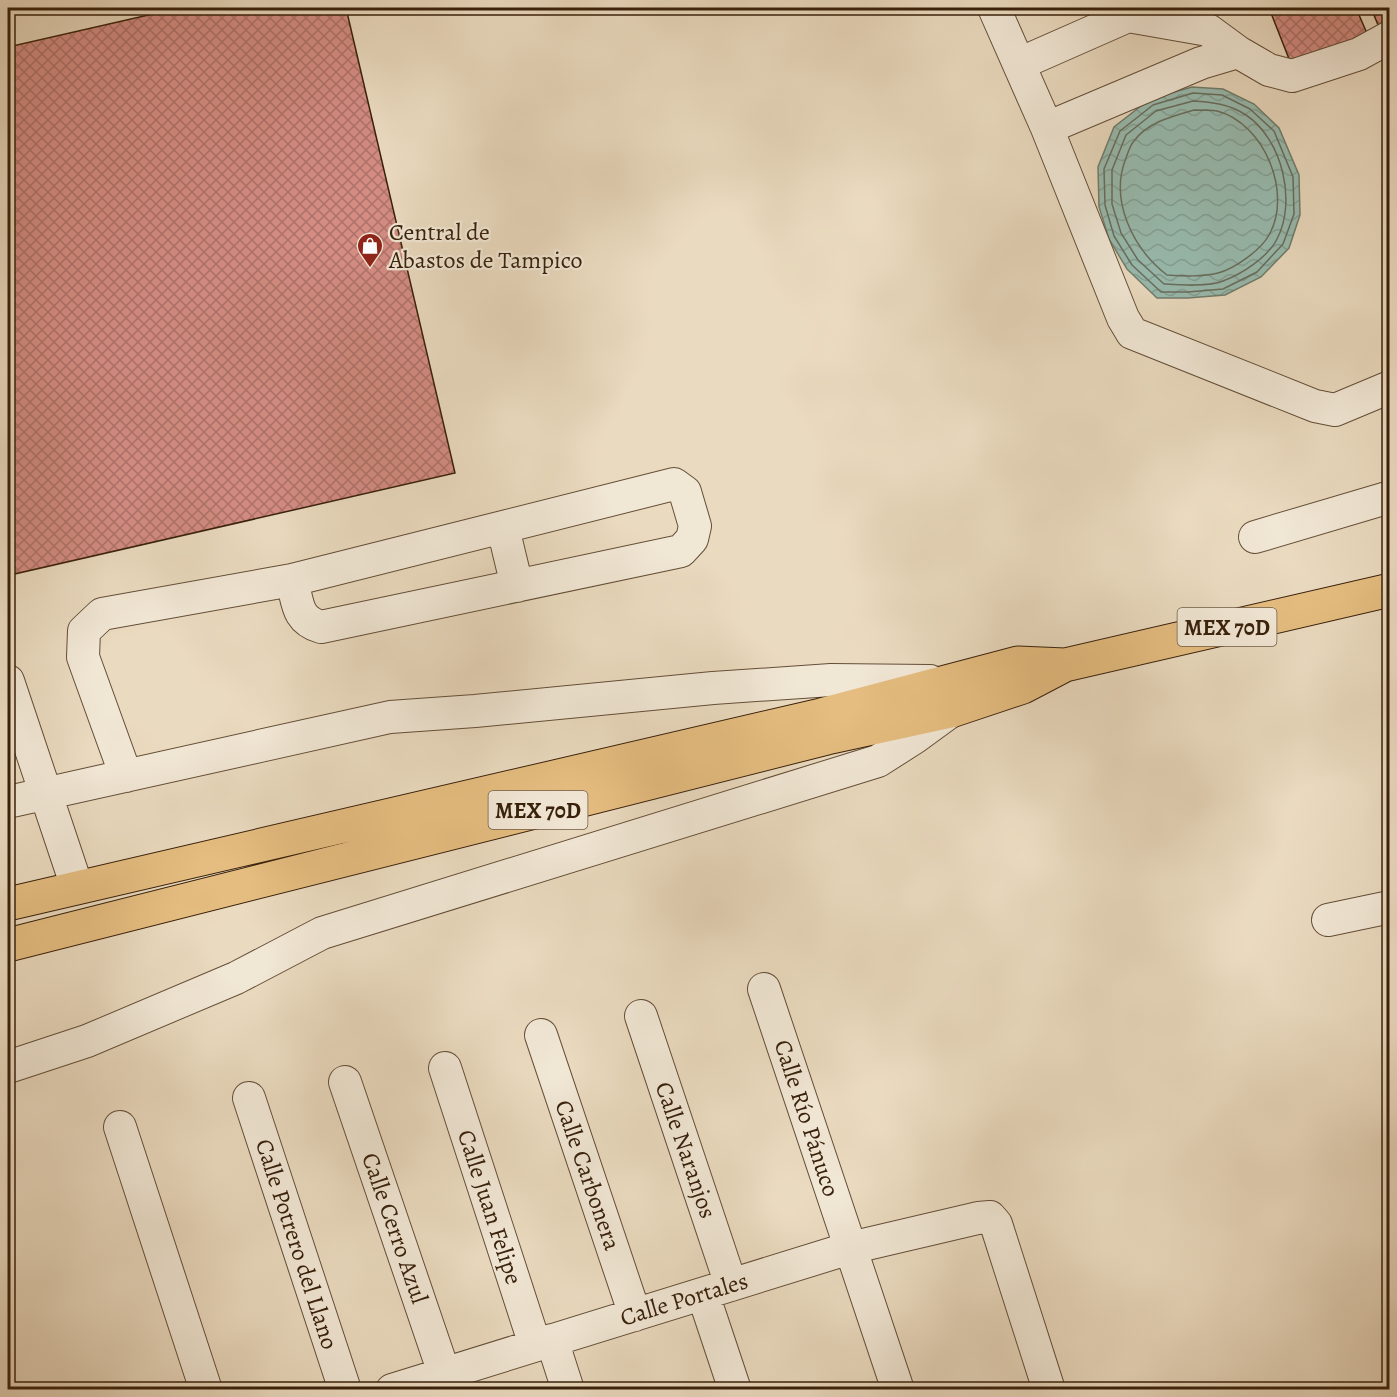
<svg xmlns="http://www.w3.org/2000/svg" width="1397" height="1397" font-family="Alegreya,serif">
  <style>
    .water { fill: url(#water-waves); stroke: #727d6d; stroke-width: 1.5 }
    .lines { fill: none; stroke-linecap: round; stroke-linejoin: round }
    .shore { stroke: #686e5d; stroke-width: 1.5 }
    .building { fill: url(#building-cross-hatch); stroke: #38200b; stroke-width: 1.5 }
    .minor-casing { stroke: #644e38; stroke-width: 34 }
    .highway-casing { stroke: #38200b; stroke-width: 35 }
    .minor { stroke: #f1e7d5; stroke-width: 32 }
    .highway { stroke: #e5bd80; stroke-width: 33 }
    .labels { text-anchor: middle; stroke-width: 4.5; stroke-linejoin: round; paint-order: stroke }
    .shield { fill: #f1e7d5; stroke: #705c48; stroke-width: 1.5 }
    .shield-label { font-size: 22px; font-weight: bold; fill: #38200b }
    .poi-label { font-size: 24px; fill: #38200b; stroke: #f1e7d5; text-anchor: start }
    .street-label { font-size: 24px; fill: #38200b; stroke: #f1e7d5 }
  </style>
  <defs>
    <pattern id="water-waves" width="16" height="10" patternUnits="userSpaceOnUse" patternTransform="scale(1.5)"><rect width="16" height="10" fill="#98bbaf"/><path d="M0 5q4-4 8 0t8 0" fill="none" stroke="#84a095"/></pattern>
    <pattern id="building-cross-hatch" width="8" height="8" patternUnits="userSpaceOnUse" patternTransform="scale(1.5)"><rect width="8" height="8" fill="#d48c83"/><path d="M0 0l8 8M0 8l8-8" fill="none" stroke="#ad7269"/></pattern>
  </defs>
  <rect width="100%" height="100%" fill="#eadabf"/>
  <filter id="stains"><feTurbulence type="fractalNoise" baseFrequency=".00333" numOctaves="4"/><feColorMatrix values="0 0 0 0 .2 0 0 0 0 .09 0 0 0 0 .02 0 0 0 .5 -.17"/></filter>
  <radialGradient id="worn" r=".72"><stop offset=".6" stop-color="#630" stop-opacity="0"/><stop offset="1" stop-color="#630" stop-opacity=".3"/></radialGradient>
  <path class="water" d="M1192,87L1223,89L1254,104L1279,128L1299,175L1300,215L1289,248L1261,277L1225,295L1188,298H1157L1127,269L1109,239L1099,207L1098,167L1114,127L1150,99Z"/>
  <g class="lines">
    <path class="shore" d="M1193,93L1222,95L1250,109L1274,131L1293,177L1294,214L1283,244L1257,272L1223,289L1188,292H1161L1132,265L1114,236L1105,205L1104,169L1120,131L1153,105Z
      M1193,101C1212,102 1229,104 1246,115C1282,139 1297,201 1277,239C1268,257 1242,274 1223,281C1208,287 1180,285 1164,284L1138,260L1121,233L1112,204V170L1126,135L1156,111Z
      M1194,110C1201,110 1210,110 1217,111C1264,123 1293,193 1269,235C1261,250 1234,269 1218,273C1202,277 1184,276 1167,275C1133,249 1109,200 1126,158C1128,153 1130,145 1134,141C1148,122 1173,116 1194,110Z"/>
  </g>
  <path class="building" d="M179,8H346L455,473L10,575L8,566V47Z
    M1269,8H1356L1369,38L1293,69Z
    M1371,8H1390V28L1381,32Z"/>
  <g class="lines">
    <defs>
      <path id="minor" d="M994,8L1047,128L1123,318L1132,333L1315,406L1335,410L1390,387
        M1019,64L1128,16L1208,30L1238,52
        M1047,128L1201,63L1238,52L1269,70L1292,76L1359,54L1390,37
        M503,528L517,586
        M1255,537L1390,497
        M8,681L77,887
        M126,776L83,657L84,631L102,614L292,580L674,484L685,492L695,526L692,539L681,551L321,627C296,620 298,602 292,580
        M8,802L390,717L475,711L713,688L831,680L930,681
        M1328,920L1390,907
        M764,989L898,1390
        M641,1016L731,1285
        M541,1035L635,1315
        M8,1067L87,1041L236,978L322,933L878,761L914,738L951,711
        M445,1068L535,1345
        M345,1082L444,1373
        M249,1098L345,1390
        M120,1127L206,1390
        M703,1294L735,1390
        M552,1340L568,1390
        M392,1390L850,1248L978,1218L990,1217L996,1224L1049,1390"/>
      <path id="highway" d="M8,904L821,715L1018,663L1065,665
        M8,945L827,738L951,711L1023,687L1065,665L1390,590"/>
    </defs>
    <use href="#minor" class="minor-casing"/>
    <use href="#highway" class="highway-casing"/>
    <use href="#minor" class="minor"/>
    <use href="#highway" class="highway"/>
  </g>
  <defs>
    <symbol id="shop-pin" viewBox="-11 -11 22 30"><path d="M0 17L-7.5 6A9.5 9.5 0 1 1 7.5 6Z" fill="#8f2418" stroke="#f1e7d5"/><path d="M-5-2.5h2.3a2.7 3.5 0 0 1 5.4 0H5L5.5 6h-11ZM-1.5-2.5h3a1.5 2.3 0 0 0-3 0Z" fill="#fff"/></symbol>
  </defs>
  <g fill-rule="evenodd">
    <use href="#shop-pin" x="355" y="231" width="30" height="40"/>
  </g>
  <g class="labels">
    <g class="shield">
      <rect x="1177.5" y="608" width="99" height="38" rx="4.5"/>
      <rect x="488.5" y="791" width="99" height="38" rx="4.5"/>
    </g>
    <g class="shield-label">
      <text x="1227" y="635">MEX 70D</text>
      <text x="538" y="818">MEX 70D</text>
    </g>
    <g class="poi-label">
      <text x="389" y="240">Central de<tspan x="389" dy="28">Abastos de Tampico</tspan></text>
    </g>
    <g class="street-label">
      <text transform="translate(807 1118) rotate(72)" y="8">Calle Río Pánuco</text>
      <text transform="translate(686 1150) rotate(71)" y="8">Calle Naranjos</text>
      <text transform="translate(588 1175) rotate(71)" y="8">Calle Carbonera</text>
      <text transform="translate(490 1207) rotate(72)" y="8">Calle Juan Felipe</text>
      <text transform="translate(395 1228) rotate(71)" y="8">Calle Cerro Azul</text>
      <text transform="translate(297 1244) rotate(72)" y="8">Calle Potrero del Llano</text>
      <text transform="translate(684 1299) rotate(-17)" y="8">Calle Portales</text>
    </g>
  </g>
  <rect width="1397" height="1397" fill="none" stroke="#eadabf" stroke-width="30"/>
  <rect x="9" y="9" width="1379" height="1379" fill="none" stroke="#38200b" stroke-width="3"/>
  <rect x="15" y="15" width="1367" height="1367" fill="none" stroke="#38200b" stroke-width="1.5"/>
  <rect width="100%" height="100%" filter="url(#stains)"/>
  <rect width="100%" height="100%" fill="url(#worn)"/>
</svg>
